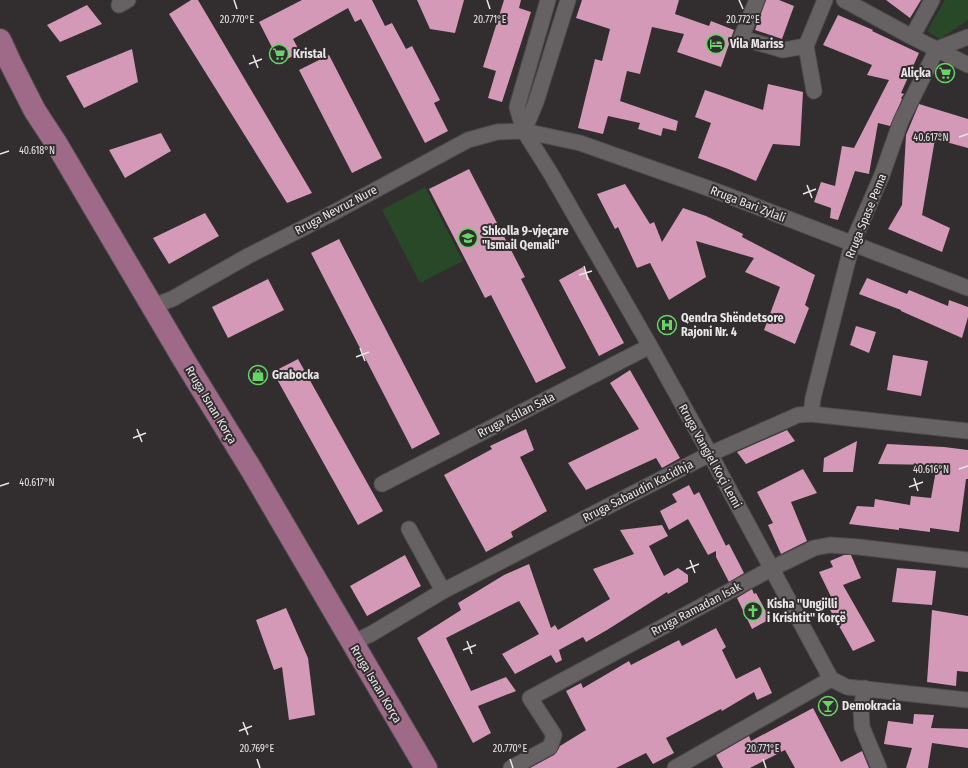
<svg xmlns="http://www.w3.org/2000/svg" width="968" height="768" font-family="'Fira Sans Condensed',sans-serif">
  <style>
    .green { fill: #284827 }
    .building { fill: #d399b7 }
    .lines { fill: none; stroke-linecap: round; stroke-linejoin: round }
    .street-casing { stroke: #4f4c4d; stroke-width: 17 }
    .primary-casing { stroke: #4f4c4d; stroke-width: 24 }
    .street { stroke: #666163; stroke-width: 15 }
    .primary { stroke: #9f6a87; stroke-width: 22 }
    .ticks { fill: none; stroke: #e9e6e7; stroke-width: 1.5 }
    .labels { text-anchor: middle; stroke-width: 4; stroke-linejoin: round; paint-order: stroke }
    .poi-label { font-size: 12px; font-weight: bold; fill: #e9e6e7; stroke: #322d2f; text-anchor: start }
    .street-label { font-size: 12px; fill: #e9e6e7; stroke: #322d2f }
    .ticks-label { font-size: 10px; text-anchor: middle; fill: #e9e6e7; stroke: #322d2f; stroke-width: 4; stroke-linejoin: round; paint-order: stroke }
  </style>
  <rect width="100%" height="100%" fill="#322d2f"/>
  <path class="green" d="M945,0H968V20L940,39L927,31Z
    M425,187L463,261L420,283L382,210Z"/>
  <path class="building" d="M191,0H198L312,193L287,203L169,14Z
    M302,0H372L385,26L392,23L406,49L412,46L440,100L434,103L448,131L425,143L361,19L355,22L348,8L293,39L300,52L280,63L259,22Z
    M417,0H464L455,33L430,29Z
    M504,0H521L519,8L531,12L502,102L488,98L496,71L483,67Z
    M582,0H679L675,14L709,26L711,21L734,30L721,67L677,52L684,34L652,27L640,74L627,71L620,101L678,121L676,131L663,128L661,136L638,129L640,123L608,116L603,134L578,128L595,59L602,61L610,29L576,18Z
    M766,0H779L794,6L782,39L755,30Z
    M886,0H921L910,18Z
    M87,5L102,24L60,42L47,25Z
    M838,15L873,30L872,31L919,53L901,93L904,94L901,98L902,99L890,126L878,123L869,174L855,171L838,220L830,218L831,208L814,202L821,182L835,186L842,146L854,148L889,80L867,75L872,65L823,45Z
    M132,49L138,82L84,108L66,76Z
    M329,55L382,158L352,173L299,70Z
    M768,84L803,92L800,146L773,144L756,181L728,169L698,158L711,123L695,117L705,90L763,110Z
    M919,104L968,119V148L935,139L922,215L950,228L942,252L888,229L902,205L906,135Z
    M161,133L171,151L125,178L109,150Z
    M469,169L525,277L521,279L566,368L536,383L491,295L485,298L429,189Z
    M625,184L650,224L654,222L662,242L683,208L706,216L743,234L742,237L815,275L805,305L809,308L795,344L764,330L780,287L745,272L754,258L696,241L706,277L669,300L650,263L637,268L618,227L615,229L597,194Z
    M205,213L219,236L169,264L153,238Z
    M339,239L440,434L412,449L311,253Z
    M583,267L624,343L599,356L559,280Z
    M867,278L907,294L909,290L948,306L949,300L968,307V317L962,338L901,311V310L859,294Z
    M268,279L284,310L228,338L212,307Z
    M856,326L876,332L869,353L850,345Z
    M893,355L928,361L921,396L887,390Z
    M298,359L383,511L358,525L273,372Z
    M630,370L680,458L662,468L656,458L586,490L568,463L639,429L610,383Z
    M526,429L534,450L520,457L547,511L511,532L513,537L486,552L444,475L492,449L490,446Z
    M787,430L795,441L746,464L737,452Z
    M857,441L853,472H823L824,458Z
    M887,444L944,447L968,450V479H966L959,532L930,528V532L899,528V530L849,524L857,506L874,507L875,499L910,505L911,496L931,498L937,465L878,464Z
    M803,469L817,493L791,502L807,541L781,554L768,525L773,523L757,492Z
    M689,485L694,495L699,492L726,546L708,555L688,519L669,530L660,511L677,502L672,494Z
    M662,525L668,536L649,546L664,576L678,568L688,575V582L668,594L667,592L607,630L586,642L583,637L559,650L562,660L556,663L551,655L515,674L502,654L539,634L519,601L446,638L471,691L506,677L516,691L478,706L491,733L473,743L417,638L461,610L458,603L504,575L529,564L551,628L555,625L558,630L610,599L593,569L634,554L620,530Z
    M729,544L744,573L729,582L716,557V551Z
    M405,555L421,586L367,616L350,586Z
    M844,555H851L861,578L843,585L875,641L853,651L829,608L835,605L819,572L833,567L830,561Z
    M897,568L936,571L932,605L892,602Z
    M752,589L754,594L756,593L770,619L752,629L737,598Z
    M286,608L308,658L315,715L289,720L282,667L274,670L256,620Z
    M932,610L968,616V672L957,671L956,686L927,682Z
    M716,628L726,647L722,650L736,679L760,667L772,693L757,700L754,692L722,711L721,709L666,738L674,753L653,764L646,753L616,768H530L554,755L558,750L560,746L586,730L566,691L581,683L583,688L629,661L631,665L679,640L682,646Z
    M813,708L841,762L862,751L869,768H795L785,750L750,768H723L716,755L749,736L751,741Z
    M914,714L934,715L931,728L968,729V748L932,743L928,768H906L912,748L884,744L888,721L913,724Z"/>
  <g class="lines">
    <defs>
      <path id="street" d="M548,0L517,107L524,131L551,174L650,346L710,454L831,679L847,687L968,700
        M757,0L741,38L783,50L806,46
        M844,0L912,37L968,65
        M119,5L128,0
        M912,37L932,0
        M814,91L806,46L825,0
        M524,131L536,102L568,0
        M153,306L172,299L248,256L331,214L468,140L497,132L524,131L580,143L716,191L968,288
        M811,414L813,398L852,244L882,175L901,121L937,49L968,37
        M382,484L650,346
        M409,529L443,591
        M352,643L371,634L443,591L710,454L798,415L811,414L968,431
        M865,688L861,709L862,727L879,768
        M511,768L550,747L554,735L530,698L771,569L814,548L830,545L859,547L968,560
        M675,768L831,679"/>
      <path id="primary" d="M0,40L11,64L35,111L56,143L184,360L251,469L426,768"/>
    </defs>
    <use href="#street" class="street-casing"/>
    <use href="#primary" class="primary-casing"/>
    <use href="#street" class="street"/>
    <use href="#primary" class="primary"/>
  </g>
  <path class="ticks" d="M234,0L237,9M487,0L490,9M739,0L743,9M253,55L258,68M249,64L262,59M959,137L968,134M0,154L9,151M807,185L812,198M803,194L816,189M584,266L588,280M579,275L592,271M360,348L365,361M356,357L369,352M137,429L142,442M133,438L146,433M959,469L968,466M914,478L918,491M0,486L9,483M909,487L923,482M690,560L695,573M686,569L699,564M467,641L472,654M463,650L476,645M243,722L248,735M239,731L252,726M257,759L260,768M510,759L513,768M763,759L766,768"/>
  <defs>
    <symbol id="hotel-ring" viewBox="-11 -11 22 22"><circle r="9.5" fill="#322d2f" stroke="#66d466" stroke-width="1.5"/><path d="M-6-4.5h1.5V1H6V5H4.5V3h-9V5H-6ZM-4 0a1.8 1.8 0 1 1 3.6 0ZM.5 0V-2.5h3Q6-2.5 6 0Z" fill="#66d466"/></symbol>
    <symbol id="supermarket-ring" viewBox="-11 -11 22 22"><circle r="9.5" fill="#322d2f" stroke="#66d466" stroke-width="1.5"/><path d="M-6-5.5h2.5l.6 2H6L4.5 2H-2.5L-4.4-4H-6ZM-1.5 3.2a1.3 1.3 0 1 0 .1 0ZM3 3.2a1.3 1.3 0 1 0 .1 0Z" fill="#66d466"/></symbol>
    <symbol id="school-ring" viewBox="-11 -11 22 22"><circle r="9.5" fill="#322d2f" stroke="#66d466" stroke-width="1.5"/><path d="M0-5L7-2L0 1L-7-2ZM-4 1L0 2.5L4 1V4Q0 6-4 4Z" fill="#66d466"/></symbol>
    <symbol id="hospital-ring" viewBox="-11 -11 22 22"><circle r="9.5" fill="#322d2f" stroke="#66d466" stroke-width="1.5"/><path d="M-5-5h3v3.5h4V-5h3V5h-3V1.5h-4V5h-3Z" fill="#66d466"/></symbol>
    <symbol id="shop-ring" viewBox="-11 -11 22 22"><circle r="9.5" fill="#322d2f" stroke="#66d466" stroke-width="1.5"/><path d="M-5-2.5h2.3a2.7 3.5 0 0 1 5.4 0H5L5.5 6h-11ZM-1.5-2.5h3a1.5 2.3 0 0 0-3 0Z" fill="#66d466"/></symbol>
    <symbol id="church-ring" viewBox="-11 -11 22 22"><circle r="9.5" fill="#322d2f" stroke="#66d466" stroke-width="1.5"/><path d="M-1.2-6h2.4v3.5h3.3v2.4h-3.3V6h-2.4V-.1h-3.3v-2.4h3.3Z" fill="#66d466"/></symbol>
    <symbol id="bar-ring" viewBox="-11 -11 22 22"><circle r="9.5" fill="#322d2f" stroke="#66d466" stroke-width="1.5"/><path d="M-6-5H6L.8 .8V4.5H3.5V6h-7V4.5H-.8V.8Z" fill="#66d466"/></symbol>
  </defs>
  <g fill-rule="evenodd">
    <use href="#hotel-ring" x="705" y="33" width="22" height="22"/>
    <use href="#supermarket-ring" x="268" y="43" width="22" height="22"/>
    <use href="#supermarket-ring" x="934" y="62" width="22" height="22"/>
    <use href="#school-ring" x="457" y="227" width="22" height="22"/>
    <use href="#hospital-ring" x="656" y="314" width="22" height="22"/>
    <use href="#shop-ring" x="247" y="364" width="22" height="22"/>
    <use href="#church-ring" x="742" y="600" width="22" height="22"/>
    <use href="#bar-ring" x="817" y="695" width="22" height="22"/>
  </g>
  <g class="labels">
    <g class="poi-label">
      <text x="730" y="48">Vila Mariss</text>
      <text x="293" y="58">Kristal</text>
      <text x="931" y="77" text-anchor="end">Aliçka</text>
      <text x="482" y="235">Shkolla 9-vjeçare<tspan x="482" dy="14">"Ismail Qemali"</tspan></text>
      <text x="681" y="322">Qendra Shëndetsore<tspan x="681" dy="14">Rajoni Nr. 4</tspan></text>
      <text x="272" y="379">Grabocka</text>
      <text x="767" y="608">Kisha "Ungjilli<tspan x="767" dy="14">i Krishtit" Korçë</tspan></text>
      <text x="842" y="710">Demokracia</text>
    </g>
    <g class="street-label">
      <text transform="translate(748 204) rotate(21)" y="4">Rruga Bari Zylali</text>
      <text transform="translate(336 210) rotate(-28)" y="4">Rruga Nevruz Nure</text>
      <text transform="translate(866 216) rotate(-68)" y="4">Rruga Spase Pema</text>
      <text transform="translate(211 405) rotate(59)" y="4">Rruga Isnan Korça</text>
      <text transform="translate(516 415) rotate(-27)" y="4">Rruga Asllan Sala</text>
      <text transform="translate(710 456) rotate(61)" y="4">Rruga Vangjel Koçi Lemi</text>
      <text transform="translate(638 491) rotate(-27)" y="4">Rruga Sabaudin Kacidhja</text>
      <text transform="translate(696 609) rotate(-28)" y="4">Rruga Ramadan Isak</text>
      <text transform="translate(376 684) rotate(59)" y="4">Rruga Isnan Korça</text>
    </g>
  </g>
  <g class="ticks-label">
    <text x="237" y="23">20.770°E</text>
    <text x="490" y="23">20.771°E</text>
    <text x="743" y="23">20.772°E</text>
    <text x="931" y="141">40.617°N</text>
    <text x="37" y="154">40.618°N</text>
    <text x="931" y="473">40.616°N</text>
    <text x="37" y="486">40.617°N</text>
    <text x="257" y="752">20.769°E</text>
    <text x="510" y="752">20.770°E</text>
    <text x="763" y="752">20.771°E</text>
  </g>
</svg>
